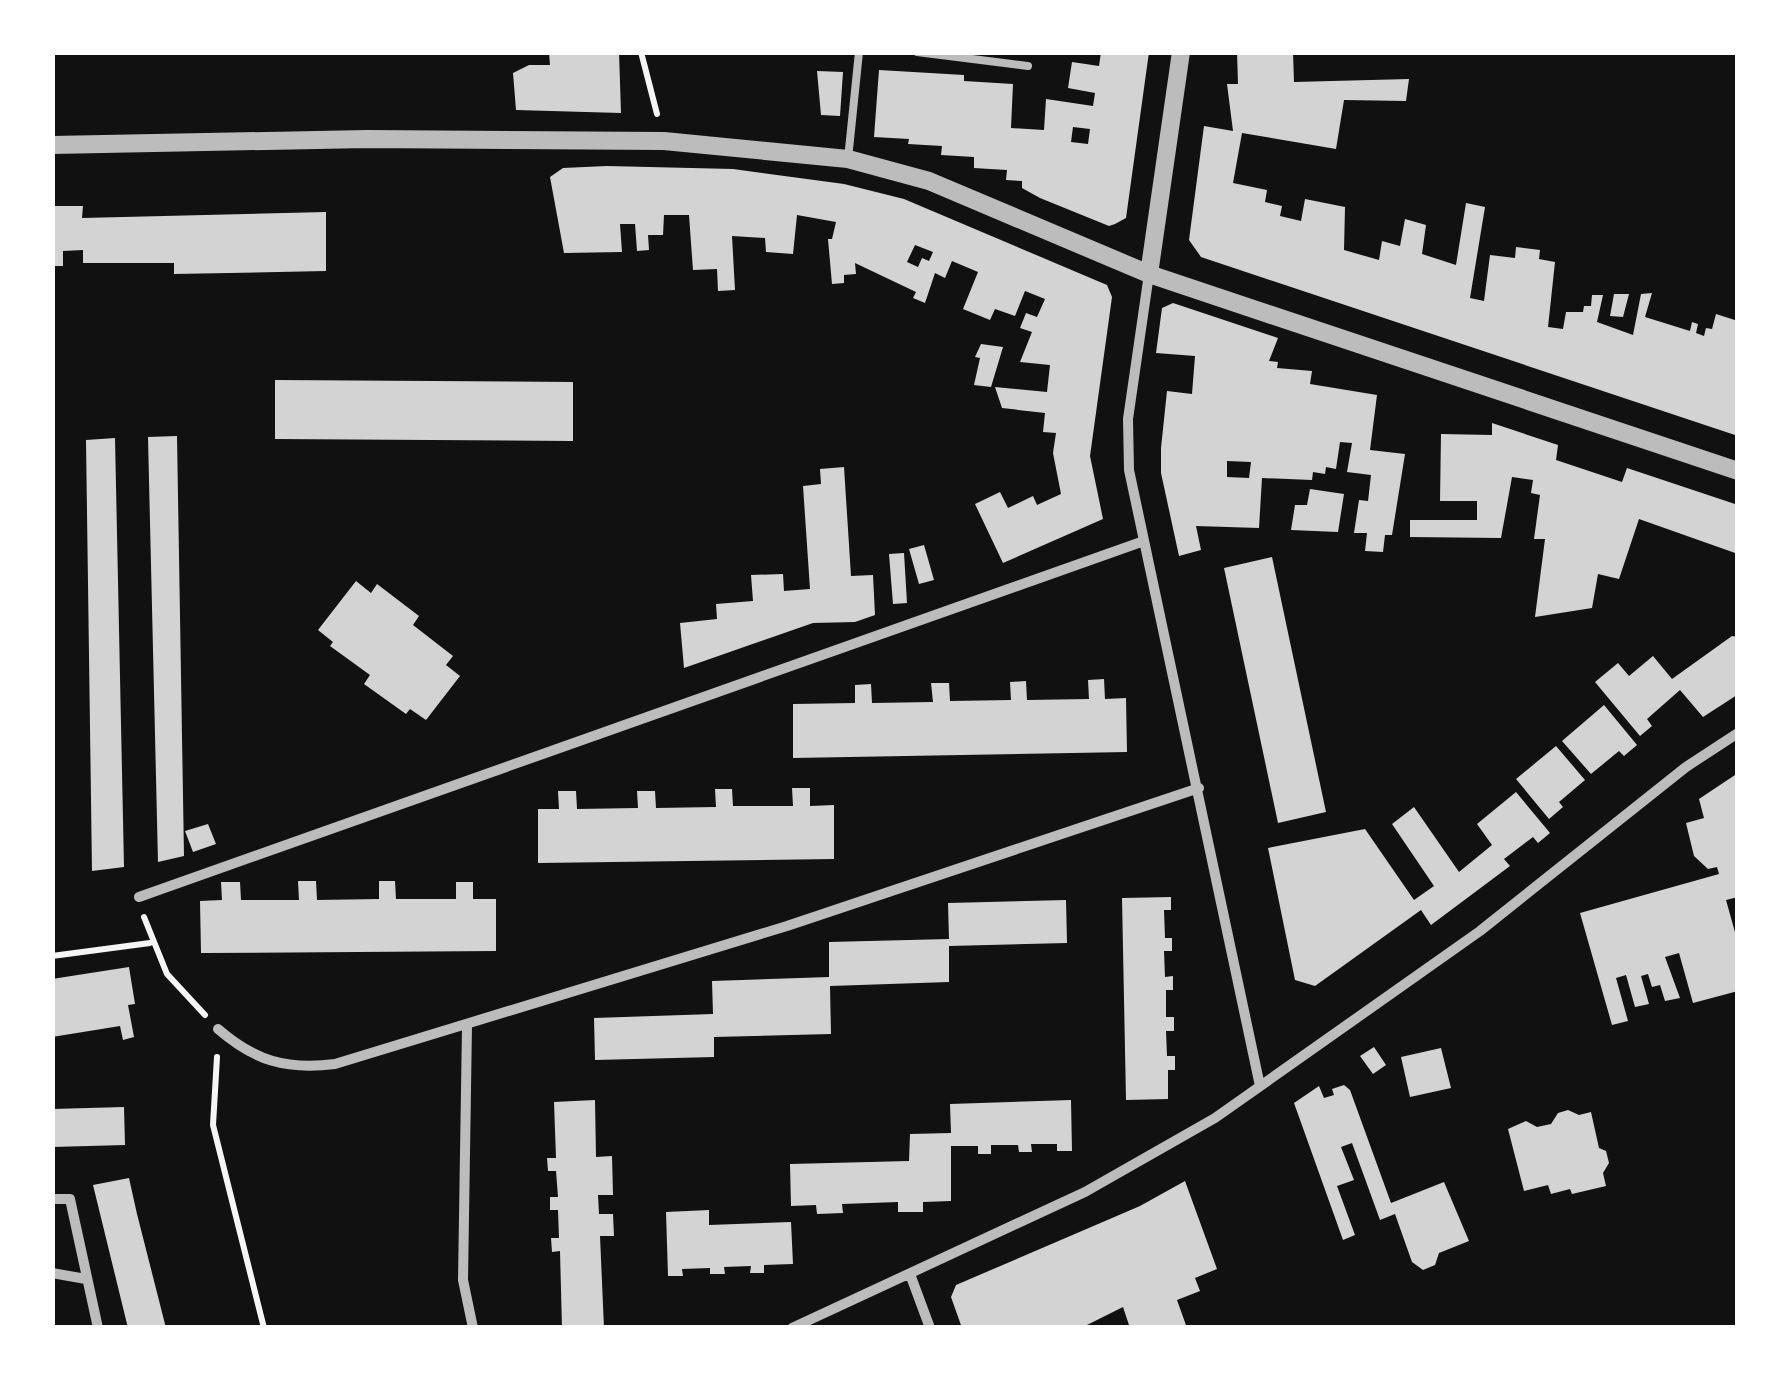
<svg xmlns="http://www.w3.org/2000/svg" width="1790" height="1380" font-family="'Source Sans 3',sans-serif">
  <style>
    .building { fill: #d3d3d3; fill-rule: evenodd }
    .lines { fill: none; stroke-linecap: round; stroke-linejoin: round }
    .path { stroke: #f5f5f5; stroke-width: 6 }
    .service { stroke: #bcbcbc; stroke-width: 8 }
    .minor { stroke: #bcbcbc; stroke-width: 10 }
    .tertiary { stroke: #bcbcbc; stroke-width: 18 }
  </style>
  <rect width="100%" height="100%" fill="#111"/>
  <path class="building" d="M549,52H619L621,113L516,110L513,73L529,65H550Z
    M1101,52H1149L1126,218L1115,224L1109,226L1040,198L1022,188V181L1006,180L1007,170L974,168V157L941,155L942,146L908,144L909,139L874,137L879,70L964,75V81L1013,84L1011,128L1044,130L1046,99L1093,106L1095,93L1068,88L1072,62L1099,66ZM1073,127L1090,129L1088,144L1071,142Z
    M1237,52H1293L1294,82L1409,79L1406,101L1344,100L1336,149L1242,133L1233,183L1267,190L1265,202L1282,206L1280,216L1301,221L1305,199L1345,207L1344,250L1379,260L1382,241L1400,246L1405,219L1426,225L1422,254L1456,265L1466,203L1485,207L1470,298L1484,301L1490,255L1515,258L1516,247L1540,250L1539,259L1555,262L1548,327L1563,329L1566,312H1583L1584,306H1591L1592,295H1603L1597,322L1633,335L1641,294L1652,293L1645,317L1690,331L1692,322L1698,324L1696,333L1704,336L1706,328L1712,329L1716,314L1738,321V436L1201,257L1189,240L1204,126L1233,131L1227,84H1238Z
    M817,71L843,72L840,116L821,115Z
    M607,166L733,169L844,184L904,199L1107,285L1112,297L1090,456L1103,519L1003,563L975,504L1000,492L1008,508L1033,496L1037,505L1061,494L1053,453L1056,433L1043,432L1045,413L1002,408L995,387L1047,392L1050,365L1020,362L1032,332L1020,328L1026,313L1037,317L1045,299L1025,291L1015,316L995,309L990,320L963,309L978,272L952,261L945,278L935,273L925,303L913,298L916,292L855,263L856,274L844,275V283L832,284L828,239H832L836,222L797,215L793,254L766,252L765,238L732,236L735,290L718,291L717,269L693,270L689,215H664L663,235H648L649,250L637,251L635,224H620L622,252L564,253L550,177L563,168ZM915,245L933,252L929,261L922,258L918,267L907,262Z
    M52,206H83L82,218L326,212V271L174,274V263H83V250L63,251V266H52Z
    M1614,294H1629L1623,317L1610,316Z
    M1173,303L1278,338L1269,361L1278,362L1277,368L1312,371L1310,384L1377,395L1370,450L1405,454L1392,535H1385L1383,552L1365,551L1367,533H1354L1359,500L1368,501L1371,475L1347,472L1352,443L1340,442L1336,469L1326,467L1325,474L1313,472L1312,480L1262,478L1259,528L1196,526L1201,550L1179,556L1161,473V448L1167,391L1192,394L1195,356L1156,353L1162,308ZM1227,461L1251,462L1249,478L1227,477Z
    M981,344L1003,347L991,387L974,385L980,358L975,357Z
    M275,380L573,382V441L275,439Z
    M1492,423L1558,445L1556,460L1622,482L1627,468L1738,505V554L1639,519L1619,579L1598,574L1592,608L1535,617L1545,539H1534L1540,495L1531,493L1533,480L1512,477L1501,538L1410,537V520H1477V501H1440L1441,434L1492,435Z
    M177,436L184,856L158,862L148,437Z
    M115,438L124,867L92,871L86,440Z
    M844,467L851,576L873,575L875,615L855,622L813,623L684,668L680,623L717,619L716,604L753,601L751,575L783,574L784,591L810,589L803,486L821,484L820,469Z
    M1310,489L1344,494L1338,532L1291,530L1295,505H1307Z
    M924,545L934,580L919,584L909,549Z
    M904,553L907,603L893,604L889,554Z
    M1272,557L1326,812L1278,823L1224,568Z
    M356,581L371,593L377,584L419,616L413,625L453,656L446,665L460,676L426,720L410,709L406,714L364,684L370,675L330,646L333,642L318,630Z
    M1732,636L1738,637L1737,695L1703,717L1680,690L1647,719L1652,726L1640,736L1595,682L1618,663L1629,676L1653,656L1672,679Z
    M1104,679L1105,699L1126,698L1127,752L793,758V704L855,703V685L871,684L872,703L933,702L931,683H949L950,701L1011,700L1010,682L1026,681L1027,700L1089,699L1088,680Z
    M1604,705L1637,745L1624,756L1619,751L1591,774L1562,741Z
    M1556,746L1585,780L1559,802L1563,807L1549,819L1516,779Z
    M1738,773V897L1726,900L1738,943V991L1693,1003L1679,953L1665,957L1680,998L1665,1001L1660,985L1652,987L1648,974L1641,976L1649,1004L1635,1007L1626,975L1616,978L1628,1021L1612,1025L1580,913L1719,874L1717,867L1708,869L1694,856L1686,823L1704,818L1699,799Z
    M792,788H810V806L834,805V859L538,863V809H559L558,791H576L577,809L638,808L637,791H655L656,808L716,807L715,789H732L733,806H793Z
    M1516,792L1550,833L1538,843L1533,837L1504,859L1510,866L1431,925L1421,910L1315,986L1295,980L1268,848L1365,829L1414,900L1434,886L1392,824L1414,807L1459,872L1492,845L1477,824Z
    M208,824L216,844L193,852L185,831Z
    M298,881H316L317,900L379,899V881H395L396,899H456V882H473V899H496V951L201,953L200,901L222,900L221,882H240L241,900H299Z
    M1171,897V910H1164L1165,938H1172V951H1164L1165,977L1173,976V990H1166V1017H1174V1031H1166L1167,1056H1175V1070H1168V1099L1126,1100L1122,898Z
    M1066,900L1067,943L949,946V982L830,986L831,1034L714,1037V1057L595,1060L594,1018L713,1014L712,981L829,977V942L949,939L948,903Z
    M129,967L135,1004L128,1005L134,1037L123,1040L120,1026L52,1037V979Z
    M1374,1047L1386,1065L1373,1074L1360,1056Z
    M1441,1048L1451,1088L1410,1097L1401,1057Z
    M1344,1085L1350,1090L1391,1203L1444,1182L1469,1241L1439,1253L1435,1265L1423,1270L1412,1262L1395,1214L1380,1220L1352,1143L1341,1147L1354,1180L1337,1186L1355,1235L1343,1240L1294,1103L1319,1086L1324,1098L1334,1095L1332,1089Z
    M595,1100L596,1157L612,1156L613,1195H598L599,1214H613L614,1236H600L604,1328H562L560,1251L552,1252L551,1238H559L558,1210H550V1197H558L556,1171H548L547,1158H556L554,1102Z
    M1071,1100L1072,1151H1057V1144H1031L1032,1152H1019L1018,1145H991V1154H978V1146H951V1201L923,1202V1212H898V1202L842,1204L843,1213L817,1214L816,1205L791,1206L790,1164L909,1161L910,1134L951,1133L950,1104Z
    M124,1107L125,1145L52,1147V1109Z
    M1568,1110L1579,1115L1591,1112L1599,1148L1606,1151L1609,1163L1603,1173L1606,1186L1572,1194L1570,1189L1551,1194L1548,1185L1524,1191L1508,1129L1526,1121L1537,1127L1551,1124L1558,1113Z
    M129,1178L137,1214L166,1328H128L93,1185Z
    M1185,1181L1217,1269L1195,1278L1200,1291L1177,1300L1187,1328H1130L1123,1307L1081,1328H962L951,1297L956,1285L1140,1206Z
    M709,1210V1225L791,1222L793,1264L764,1265V1273H750L751,1266L724,1267L725,1274H710V1268L682,1269L683,1276H668L666,1212Z"/>
  <g class="lines">
    <path class="path" d="M641,52L657,114
      M144,917L167,974L205,1015
      M52,956L150,943
      M217,1057L213,1125L264,1328"/>
    <path class="service" d="M917,52L1028,66
      M848,159L859,52"/>
    <path class="minor" d="M1149,274L1128,419L1129,470L1260,1086
      M139,897L1144,541
      M467,1026L463,1280L473,1328
      M218,1029C255,1061 286,1070 335,1064L787,926L1199,788
      M52,1199H70L98,1328
      M52,1273L86,1279
      M910,1274L930,1328
      M792,1328L1085,1192L1215,1118L1480,931L1686,767L1738,733"/>
    <path class="tertiary" d="M52,145L367,139L664,141L848,159L929,181L1149,274L1738,471
      M1149,274L1181,52"/>
  </g>
  <rect width="1790" height="1380" fill="none" stroke="#ffffff" stroke-width="110"/>
</svg>
